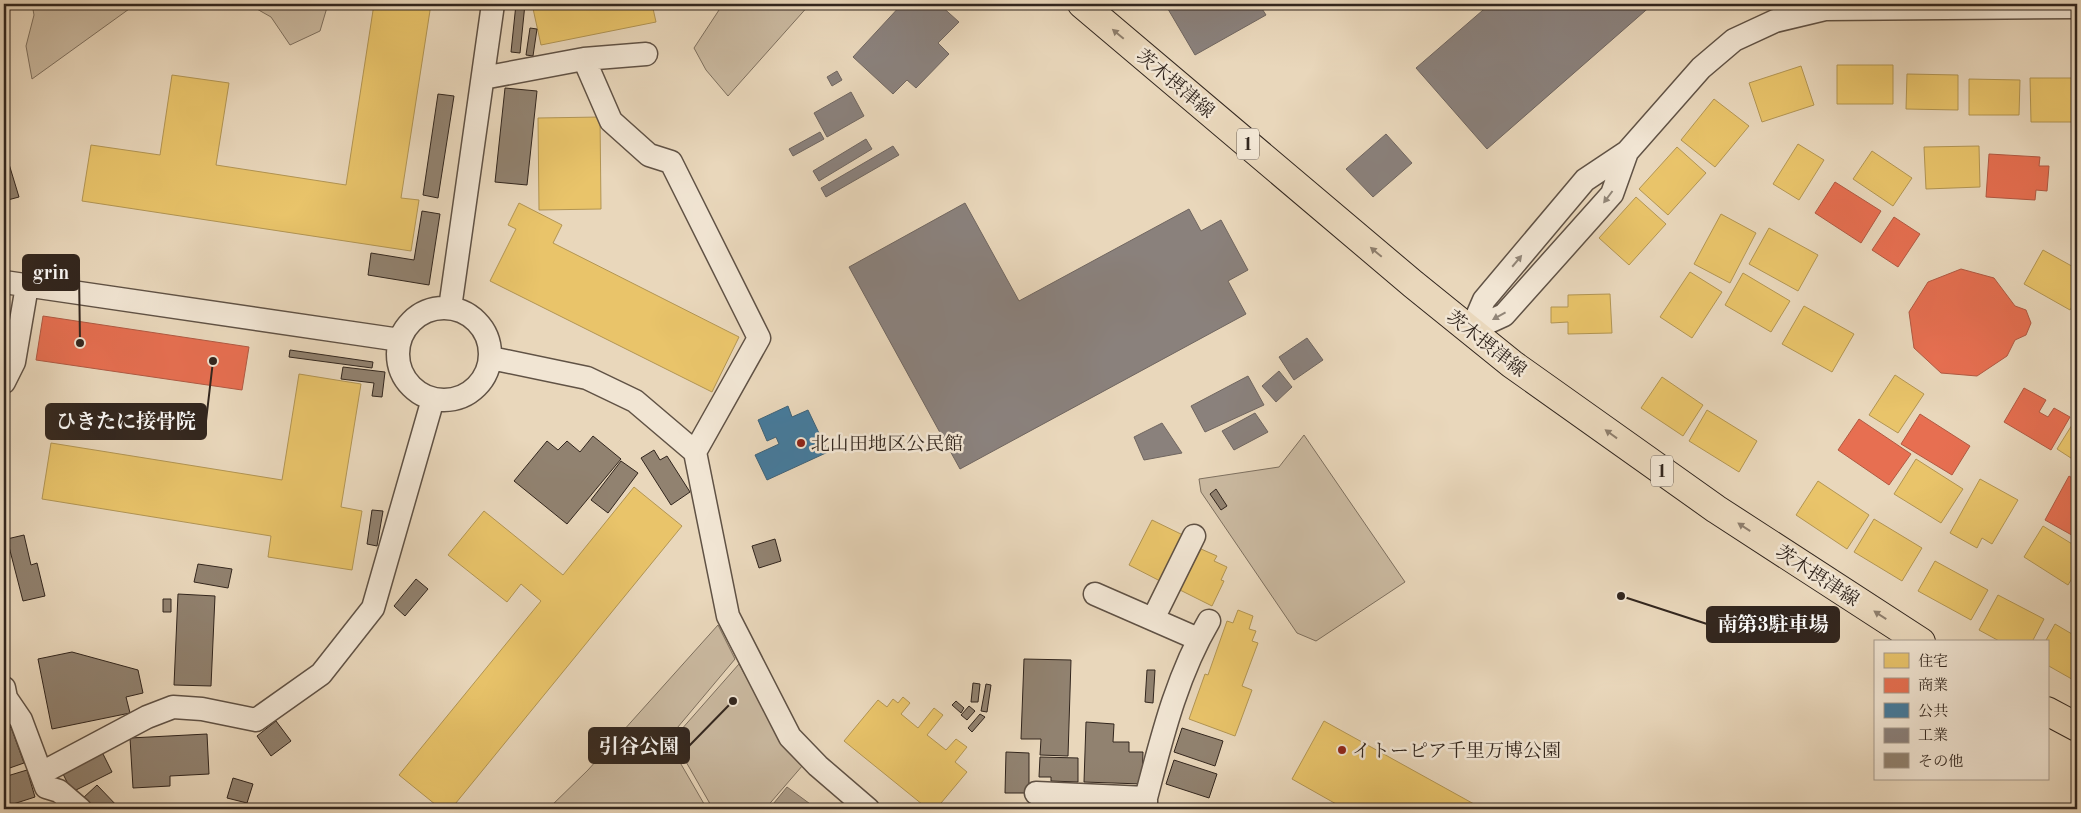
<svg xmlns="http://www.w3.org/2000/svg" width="2081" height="813" font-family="'Old Standard TT','Noto Serif JP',serif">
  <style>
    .green { fill: #cab9a0; stroke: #7e705f }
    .water { fill: #ab9b86; stroke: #7b6c5c }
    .homes { fill: #e9c46a; stroke: #b29553 }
    .shops { fill: #e76f51; stroke: #b15942 }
    .public { fill: #457b9d; stroke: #3f6277 }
    .industry { fill: #8a817c; stroke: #706660 }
    .building { fill: #918270; stroke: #32261e }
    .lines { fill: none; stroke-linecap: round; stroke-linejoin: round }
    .minor-casing { stroke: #605245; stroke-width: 25 }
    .primary-casing { stroke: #32261e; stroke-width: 30 }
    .minor { stroke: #f1e5d3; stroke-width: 22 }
    .primary { stroke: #e9d7bb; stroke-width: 28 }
    .oneway { fill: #8e7e6c }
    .oneway2 { fill: #928678 }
    .poi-dot { fill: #8f2418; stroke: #f1e5d3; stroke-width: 2 }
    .labels { text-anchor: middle; stroke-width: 5; stroke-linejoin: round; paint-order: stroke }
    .shield { fill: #f1e5d3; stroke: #6b5f54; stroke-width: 1 }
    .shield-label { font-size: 18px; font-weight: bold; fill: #32261e }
    .street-label { font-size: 19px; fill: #32261e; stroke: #f1e5d3 }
    .poi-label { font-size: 19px; fill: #32261e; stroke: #f1e5d3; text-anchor: start }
    .leader { fill: none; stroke: #32261e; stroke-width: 2 }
    .callout-dot { fill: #32261e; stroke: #f1e5d3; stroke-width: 2 }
    .callout { fill: #32261e; stroke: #32261e; stroke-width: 2 }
    .callout-label { font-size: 20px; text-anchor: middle; font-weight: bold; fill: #fff }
  </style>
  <rect width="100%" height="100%" fill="#e9d7bb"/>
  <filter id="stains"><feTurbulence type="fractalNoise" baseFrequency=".004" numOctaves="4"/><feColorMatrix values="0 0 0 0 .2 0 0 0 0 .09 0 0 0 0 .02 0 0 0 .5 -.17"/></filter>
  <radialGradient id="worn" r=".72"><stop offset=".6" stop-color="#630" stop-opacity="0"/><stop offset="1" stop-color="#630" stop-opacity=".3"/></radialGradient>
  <path class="green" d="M32,4H136L32,79L26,46L34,15Z
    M248,4H328L320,31L290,45L271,17Z
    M718,4H810L728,96L706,70L694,48L719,10Z
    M1304,435L1405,582L1316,641L1297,633L1201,492L1199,479L1279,467Z
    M718,625L735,659L667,740L707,809H548L588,770Z
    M739,664L782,742L803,765L765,809H713L673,739Z"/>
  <path class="water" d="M787,787L817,809H769Z"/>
  <path class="homes" d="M374,4H431L401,198L419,200L411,251L82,201L91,145L160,155L172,75L229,83L216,165L346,185Z
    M532,4H652L656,22L541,45Z
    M1837,65H1893V104H1837Z
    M1801,66L1814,105L1762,122L1749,83Z
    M1907,74L1958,75V110L1906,109Z
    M2030,78H2077V122H2031Z
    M1969,79L2020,80L2019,115H1969Z
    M1714,99L1749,126L1715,167L1681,140Z
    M600,117L601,209L539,210L538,118Z
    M1798,144L1824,160L1799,200L1773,184Z
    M1979,146L1980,187L1926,189L1924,147Z
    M1677,147L1706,173L1668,215L1639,189Z
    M1872,151L1912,178L1893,206L1853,179Z
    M1636,197L1666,224L1629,265L1599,238Z
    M519,203L562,225L553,243L739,337L712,392L490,281L516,229L508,225Z
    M1721,214L1756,233L1730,283L1694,264Z
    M1769,228L1818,255L1798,291L1749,264Z
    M2043,250L2077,269V298L2070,310L2024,284Z
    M1690,272L1722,292L1692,338L1660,317Z
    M1743,273L1790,301L1771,332L1725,305Z
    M1610,294L1612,333L1568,334V322L1551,323V307H1568V295Z
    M1804,306L1854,334L1832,372L1782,344Z
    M299,374L361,384L341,507L362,511L352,570L268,557L271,536L42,499L51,443L282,480Z
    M1895,375L1924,394L1898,433L1869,415Z
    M1662,377L1703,405L1683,436L1641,408Z
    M1707,410L1757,441L1739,472L1689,441Z
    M2077,417V462L2057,449Z
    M1916,459L1963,489L1941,523L1894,494Z
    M1980,479L2018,500L1992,544L1982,538L1977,548L1950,533Z
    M1818,481L1869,515L1847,549L1796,515Z
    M634,487L682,526L451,809H441L399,775L541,601L521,584L507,602L448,555L484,511L563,575Z
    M1874,519L1922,548L1902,581L1854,552Z
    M1152,520L1185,536L1162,582L1129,565Z
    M2043,526L2077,547V570L2068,585L2024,557Z
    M1201,549L1217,556L1214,561L1227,567L1221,580L1224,581L1212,606L1180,590Z
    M1935,561L1988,590L1971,620L1918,591Z
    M1998,595L2044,619L2032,642H2001L1979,630Z
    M1238,610L1253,616L1249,629L1256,631L1252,641L1258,643L1242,686L1252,690L1235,736L1189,719L1205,674L1208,675L1227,621L1233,623Z
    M2055,624L2077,637V682L2047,665V642H2045Z
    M903,697L910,703L901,714L918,728L934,708L943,715L927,735L946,750L956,739L967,747L955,762L967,772L936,809H928L844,741L878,700L887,707L893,699L898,703Z
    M1324,721L1483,809H1345L1292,779Z"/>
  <path class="shops" d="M1989,154L2040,157L2039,166H2049L2047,191L2036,190L2035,200L1986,197Z
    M1835,182L1881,211L1861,243L1815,213Z
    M1894,217L1920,234L1898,267L1872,250Z
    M1961,269L1994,278L2015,306L2026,310L2031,323L2026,335L2015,340L2007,356L1977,376L1941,373L1914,348L1909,312L1928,282Z
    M43,316L249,347L242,390L36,360Z
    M2024,388L2046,400L2039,412L2048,417L2054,408L2070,417L2051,450L2004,422Z
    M1920,414L1970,446L1952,475L1901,444Z
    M1859,419L1911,454L1889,485L1838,450Z
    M2069,476L2077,481V517L2075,521L2077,523V538L2045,520Z"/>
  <path class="public" d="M788,406L792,417L808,410L828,452L767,480L755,455L779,444L776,437L767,441L758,420Z"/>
  <path class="industry" d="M902,4H939L959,22L938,43L949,54L916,88L907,80L893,94L853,57Z
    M1165,4H1259L1266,15L1195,55Z
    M1490,4H1653L1487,149L1416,68Z
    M837,71L842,80L832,86L827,77Z
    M851,92L864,116L827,137L814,113Z
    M820,132L824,139L793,156L789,149Z
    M1386,134L1412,163L1373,197L1346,169Z
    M866,139L872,149L819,181L813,171Z
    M893,146L899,155L826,197L821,188Z
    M965,203L1019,301L1189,209L1201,231L1221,220L1248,270L1228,281L1246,314L960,469L849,267Z
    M1307,338L1323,360L1294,380L1279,357Z
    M1279,371L1292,387L1276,402L1262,386Z
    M1248,376L1264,405L1205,432L1191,406Z
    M1255,413L1268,432L1234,450L1222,431Z
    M1162,423L1182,453L1144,460L1134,437Z"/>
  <path class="building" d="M516,4H525L520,53L511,52Z
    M530,28L537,29L533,56L526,55Z
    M505,88L537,91L527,185L495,182Z
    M438,94L454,96L438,198L423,195Z
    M9,164L19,197L4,201V165Z
    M422,211L440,214L429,285L368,275L371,253L414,260Z
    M290,350L373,362L372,368L289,357Z
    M343,367L385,372L382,397L372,396L374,383L341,379Z
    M593,436L621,459L567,524L514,481L547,441L558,450L567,441L580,452Z
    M654,450L660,460L667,456L690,492L671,505L641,458Z
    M621,461L638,473L608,513L591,500Z
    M1216,489L1227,506L1221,510L1210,494Z
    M372,510L383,511L377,546L367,544Z
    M24,535L31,565L37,563L45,596L23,601L7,539Z
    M775,539L781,561L759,568L752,546Z
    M198,564L232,569L228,588L194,582Z
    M416,579L428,589L405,616L394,606Z
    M178,594L215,596L211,686L174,685Z
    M163,599H171V612H163Z
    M72,652L138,670L143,693L126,697L130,713L52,729L38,659Z
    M1024,659L1071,660L1068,756L1040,755L1041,739H1021Z
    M1147,670H1155L1153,703L1145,702Z
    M973,683L980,684L978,702H971Z
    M986,684L991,685L987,712L981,711Z
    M956,701L964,708L961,713L952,705Z
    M969,706L975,711L967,720L961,715Z
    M980,714L985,717L972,732L968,728Z
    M276,721L291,741L271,756L257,736Z
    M1086,722L1114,724L1113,742H1129V752H1143L1142,784L1084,782Z
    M11,727L24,763L4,770V729Z
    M1182,728L1223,741L1215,766L1174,752Z
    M207,734L209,774L170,776V786L133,788L130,738Z
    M102,752L112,772L72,792L62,772Z
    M1006,752L1029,753V793H1005Z
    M1040,757L1078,758V782L1051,781V777H1039Z
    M1174,760L1217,774L1209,798L1166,784Z
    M27,770L35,797L4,807V777Z
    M233,778L253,784L247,803L227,798Z
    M97,785L120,809H92L82,799Z
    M1031,804L1045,805V809H1031Z
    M1160,804L1187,809H1159Z
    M1080,805L1122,807V809H1080Z"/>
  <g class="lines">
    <defs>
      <path id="minor" d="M584,59L611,121L649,155L671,162L759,338L695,452
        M483,78L584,59L646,54
        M4,282L400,340
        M398 354a46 46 0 1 1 92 0a46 46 0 1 1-92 0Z
        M450,308L493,4
        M1471,330L1484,300L1585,180L1627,152L1701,68L1734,40L1775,21L1825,9L2077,7
        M1471,330L1504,315L1612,194L1627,152
        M491,358L587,378L635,401L695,452L728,616L790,737L818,766L868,809
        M4,382L14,362L27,286
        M1095,594L1198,639
        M1153,619L1194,536
        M4,688L6,698L21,720L46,787L59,791L80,809
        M51,768L147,717L173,707L202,709L256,720L321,674L373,608L433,399
        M1036,793L1146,798
        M1146,809V798C1162,737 1177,675 1209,621"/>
      <path id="primary" d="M1082,4L1413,284L1512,364L1716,509L1921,642
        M2047,711L2077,727"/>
    </defs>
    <use href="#minor" class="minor-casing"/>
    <use href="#primary" class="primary-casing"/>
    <use href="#minor" class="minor"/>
    <use href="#primary" class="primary"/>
  </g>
  <defs><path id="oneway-solid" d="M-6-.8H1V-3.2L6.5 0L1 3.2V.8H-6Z" transform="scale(1.25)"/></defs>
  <g class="oneway">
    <use href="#oneway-solid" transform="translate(1118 34) rotate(-140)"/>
    <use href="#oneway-solid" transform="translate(1376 252) rotate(-140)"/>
    <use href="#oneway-solid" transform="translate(1611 434) rotate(-144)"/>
    <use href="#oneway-solid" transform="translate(1744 527) rotate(-147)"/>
    <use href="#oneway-solid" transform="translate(1880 615) rotate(-147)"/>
  </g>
  <g class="oneway2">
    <use href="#oneway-solid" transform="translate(1608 197) rotate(127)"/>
    <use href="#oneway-solid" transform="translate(1517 261) rotate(-50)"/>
    <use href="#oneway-solid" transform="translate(1499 316) rotate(151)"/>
  </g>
  <g class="poi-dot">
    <circle cx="801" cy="443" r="5"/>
    <circle cx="1342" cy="750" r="5"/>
  </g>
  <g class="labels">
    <g class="shield">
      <rect x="1237" y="128.5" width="22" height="31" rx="4"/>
      <rect x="1651" y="455.5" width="22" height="31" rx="4"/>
    </g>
    <g class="shield-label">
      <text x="1248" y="150">1</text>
      <text x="1662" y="477">1</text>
    </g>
    <g class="street-label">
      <text transform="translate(1176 83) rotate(40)" y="7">茨木摂津線</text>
      <text transform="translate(1487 343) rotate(38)" y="7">茨木摂津線</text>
      <text transform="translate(1818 575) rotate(33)" y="7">茨木摂津線</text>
    </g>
    <g class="poi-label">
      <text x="811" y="450">北山田地区公民館</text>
      <text x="1352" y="757">イトーピア千里万博公園</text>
    </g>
  </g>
  <path class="leader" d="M80 343L79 272M213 361L206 421M1621 596L1707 624M733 701L689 746"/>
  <g class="callout-dot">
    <circle cx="80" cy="343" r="5"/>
    <circle cx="213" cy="361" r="5"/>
    <circle cx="1621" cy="596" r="5"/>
    <circle cx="733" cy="701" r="5"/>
  </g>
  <g class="callout">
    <rect x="23" y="255" width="56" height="35" rx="5"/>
    <rect x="46" y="404" width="160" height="35" rx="5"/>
    <rect x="1707" y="607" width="132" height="35" rx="5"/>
    <rect x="589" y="728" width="100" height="35" rx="5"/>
  </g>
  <g class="callout-label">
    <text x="51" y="279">grin</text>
    <text x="126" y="428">ひきたに接骨院</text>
    <text x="1773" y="631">南第3駐車場</text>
    <text x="639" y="753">引谷公園</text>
  </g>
  <rect width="2081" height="813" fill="none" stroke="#e9d7bb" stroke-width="20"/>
  <rect x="5" y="5" width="2071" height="803" fill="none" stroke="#32261e" stroke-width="2.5"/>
  <rect x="10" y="10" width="2061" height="793" fill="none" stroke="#32261e"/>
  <rect x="1874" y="640" width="175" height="140" fill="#f1e5d3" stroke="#a5998b"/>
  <rect x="1884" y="653" width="25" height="15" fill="#e9c46a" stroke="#a5998b"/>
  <text x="1918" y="666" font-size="15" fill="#32261e">住宅</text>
  <rect x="1884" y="678" width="25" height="15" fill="#e76f51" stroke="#a5998b"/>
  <text x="1918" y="690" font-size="15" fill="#32261e">商業</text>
  <rect x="1884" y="703" width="25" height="15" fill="#457b9d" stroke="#a5998b"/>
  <text x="1918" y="716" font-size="15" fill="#32261e">公共</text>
  <rect x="1884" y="728" width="25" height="15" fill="#8a817c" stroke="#a5998b"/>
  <text x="1918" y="740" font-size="15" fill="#32261e">工業</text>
  <rect x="1884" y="753" width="25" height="15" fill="#918270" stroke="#a5998b"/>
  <text x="1918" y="766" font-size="15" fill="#32261e">その他</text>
  <rect width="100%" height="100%" filter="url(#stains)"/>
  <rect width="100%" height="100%" fill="url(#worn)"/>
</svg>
